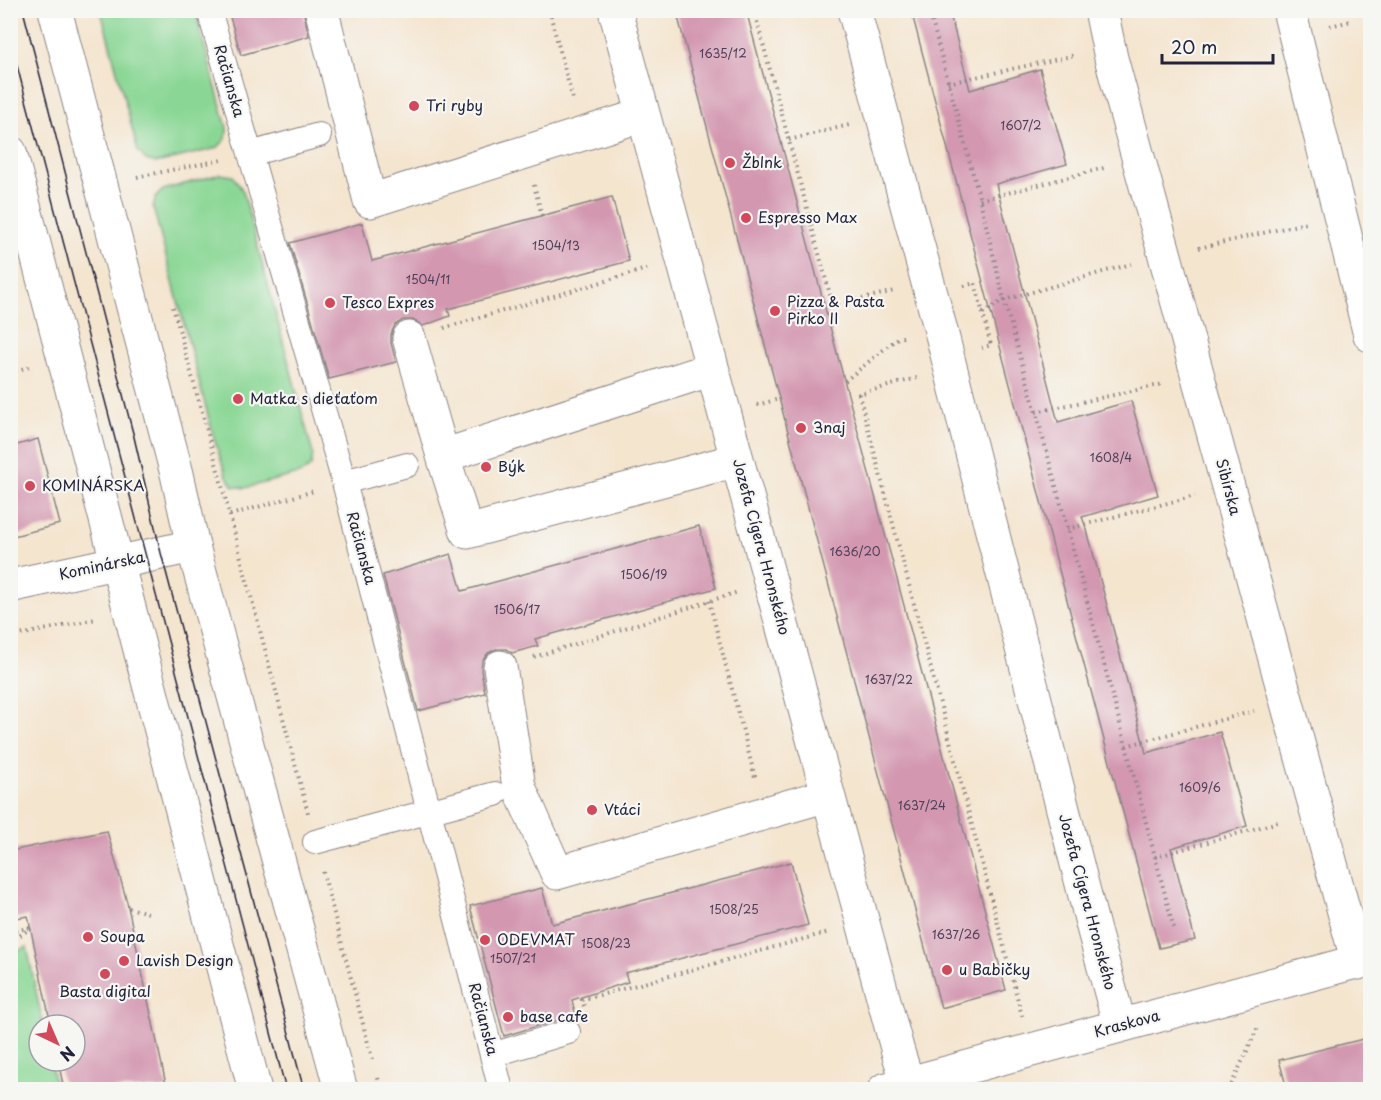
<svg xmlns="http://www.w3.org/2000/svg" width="1381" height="1100" font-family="'Playpen Sans',sans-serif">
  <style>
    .green { fill: #8ad795; stroke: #567c68; stroke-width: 1.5 }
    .building { fill: #d397b0 }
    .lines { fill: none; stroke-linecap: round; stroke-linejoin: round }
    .pedestrian-casing { stroke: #8b8485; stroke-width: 26 }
    .minor-casing { stroke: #8b8485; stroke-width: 35 }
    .secondary-casing { stroke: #8b8485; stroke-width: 35 }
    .path { stroke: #8b8485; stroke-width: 4; stroke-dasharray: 1.5 4.5; stroke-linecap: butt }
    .pedestrian { stroke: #fff; stroke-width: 24 }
    .minor { stroke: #fff; stroke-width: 33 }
    .secondary { stroke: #fff; stroke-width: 33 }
    .tram { stroke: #22223b; stroke-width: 1.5 }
    .poi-dot { fill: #d1495b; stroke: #f6f6f2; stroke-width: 2 }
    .labels { text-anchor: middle; stroke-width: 4.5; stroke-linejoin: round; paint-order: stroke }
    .number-label { font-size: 12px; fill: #4e3f58 }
    .street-label { font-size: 15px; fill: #22223b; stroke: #f6f6f2 }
    .poi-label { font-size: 15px; fill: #22223b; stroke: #f6f6f2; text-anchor: start }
  </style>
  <rect width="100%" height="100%" fill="#f6f6f2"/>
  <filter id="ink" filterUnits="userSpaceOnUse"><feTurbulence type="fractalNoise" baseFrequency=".0167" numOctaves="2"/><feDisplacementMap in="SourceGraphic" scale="12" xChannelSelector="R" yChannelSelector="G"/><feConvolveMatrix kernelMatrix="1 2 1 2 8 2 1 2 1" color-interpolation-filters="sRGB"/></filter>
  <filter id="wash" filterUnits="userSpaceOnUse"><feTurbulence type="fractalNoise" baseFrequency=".008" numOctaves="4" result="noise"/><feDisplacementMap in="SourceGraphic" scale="24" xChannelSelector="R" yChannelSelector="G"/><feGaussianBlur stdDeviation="1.35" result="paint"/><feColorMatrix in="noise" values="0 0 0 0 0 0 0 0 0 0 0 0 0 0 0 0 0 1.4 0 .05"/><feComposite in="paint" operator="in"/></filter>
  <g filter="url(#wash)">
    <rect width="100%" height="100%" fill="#f4e5cf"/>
    <path class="green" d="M101,11H195L227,128L226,139L217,148L156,163L146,160L138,151Z
      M220,174L233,176L243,191L313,454L311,466L302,473L245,488L233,486L226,475L215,442L153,207L156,197L163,190Z
      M27,947L43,1025H39V1061H50L56,1089H12L10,1075L11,954Z"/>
    <g id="blocks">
      <path class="building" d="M228,10H303L309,36L241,55Z
        M676,10H746L1006,990L941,1008Z
        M911,10H949L970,90L1040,69L1067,164L996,184L1058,422L1131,401L1158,495L1082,517L1087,530L1146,753L1220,732L1247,826L1171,848L1195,940L1159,948Z
        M612,197L629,261L448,309L450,316L423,326L414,320H403L395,325L391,334V343L396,362L329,379L290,243L362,223L372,261Z
        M38,439L60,524L10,537V447Z
        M699,526L716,588L535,639L538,646L512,653L506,649H496L488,653L482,661L481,670L485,693L418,711L383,575L451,554L462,591Z
        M107,831L127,902L167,1089H64L58,1061H75V1025H51L28,916L10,919V851Z
        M791,862L808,925L625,973L628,982L572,1000L577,1021L571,1018H564L504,1036L470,906L542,888L552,924Z
        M1371,1037V1089H1287L1279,1060Z"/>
    </g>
  </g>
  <g filter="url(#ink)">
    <use href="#blocks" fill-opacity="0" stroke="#8b8485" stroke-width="1.5"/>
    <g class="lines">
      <defs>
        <path id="pedestrian" d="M209,10L344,482L501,1090
          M250,154L319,135
          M344,482L407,465
          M315,842L495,794
          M492,1055L568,1032"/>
        <path id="minor" d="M615,10L863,923L898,1052L908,1084
          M854,10L940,327L1094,931L1120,1026
          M1101,10L1111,58L1358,963
          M1289,10L1370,335
          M322,12L370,201L643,115
          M409,338L443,456L467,532L737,460
          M443,456L712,369
          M10,586L193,546
          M500,667L519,787L557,873L828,795
          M884,1090L1370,958"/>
        <path id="secondary" d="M55,10L177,474L193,546L341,1090
          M10,152L255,1090"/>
      </defs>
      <use href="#pedestrian" class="pedestrian-casing"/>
      <use href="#minor" class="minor-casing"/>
      <use href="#secondary" class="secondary-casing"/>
      <path class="path" d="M549,10L573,100
        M754,10L833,306L894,291
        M929,10L980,200L1004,300L1036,412L1126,746L1174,929
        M1330,26L1351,21
        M948,83L1076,55
        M789,140L849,125
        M137,177L221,160
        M534,185L542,216
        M980,200L1104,168
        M1199,248L1306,223
        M964,286L975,283L991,345L982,348
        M173,307L216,463L308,813
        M983,313L1004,300L1131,264
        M444,328L650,268
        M10,372L29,367
        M917,378L859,394L1022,1016
        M845,381L898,338L906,336
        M757,405L779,399
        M1036,412L1164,384
        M230,515L314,491
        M1067,529L1195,496
        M709,601L756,781
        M10,637L96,619
        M534,657L738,592
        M1126,746L1254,711
        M1155,857L1282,821
        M323,872L373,1062
        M129,908L149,913
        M10,931L30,928
        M10,942L31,928
        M584,1006L582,1000L829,932
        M378,1078L381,1090
        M1229,1090L1259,1025"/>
      <use href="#pedestrian" class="pedestrian"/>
      <use href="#minor" class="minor"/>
      <use href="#secondary" class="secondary"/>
      <path class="tram" d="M23,10L134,437L161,553L304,1090
        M10,39L286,1090"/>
    </g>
  </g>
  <g class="poi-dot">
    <circle cx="414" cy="106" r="6"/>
    <circle cx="730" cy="163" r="6"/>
    <circle cx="746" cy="218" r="6"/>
    <circle cx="330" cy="303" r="6"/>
    <circle cx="775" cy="311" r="6"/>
    <circle cx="238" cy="399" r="6"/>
    <circle cx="801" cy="428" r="6"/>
    <circle cx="486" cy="467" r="6"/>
    <circle cx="30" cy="486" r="6"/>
    <circle cx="592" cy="810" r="6"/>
    <circle cx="88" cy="937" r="6"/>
    <circle cx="485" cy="940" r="6"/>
    <circle cx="124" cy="961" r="6"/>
    <circle cx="947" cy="970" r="6"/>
    <circle cx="105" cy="974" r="6"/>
    <circle cx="508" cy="1017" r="6"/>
  </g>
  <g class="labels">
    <g class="number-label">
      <text x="723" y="58">1635/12</text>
      <text x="1021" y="130">1607/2</text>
      <text x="556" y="250">1504/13</text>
      <text x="428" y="284">1504/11</text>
      <text x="1111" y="462">1608/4</text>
      <text x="855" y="556">1636/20</text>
      <text x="644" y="579">1506/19</text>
      <text x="517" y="614">1506/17</text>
      <text x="889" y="684">1637/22</text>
      <text x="1200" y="792">1609/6</text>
      <text x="922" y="810">1637/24</text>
      <text x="734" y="914">1508/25</text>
      <text x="956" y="939">1637/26</text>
      <text x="606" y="948">1508/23</text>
      <text x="513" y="963">1507/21</text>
    </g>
    <g class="street-label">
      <text transform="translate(229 81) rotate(74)" y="5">Račianska</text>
      <text transform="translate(1228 487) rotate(75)" y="5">Sibírska</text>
      <text transform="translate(761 547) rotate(75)" y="5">Jozefa Cígera Hronského</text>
      <text transform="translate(361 548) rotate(75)" y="5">Račianska</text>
      <text transform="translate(102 566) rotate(-12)" y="5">Kominárska</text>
      <text transform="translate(1087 902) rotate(75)" y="5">Jozefa Cígera Hronského</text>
      <text transform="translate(483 1019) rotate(75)" y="5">Račianska</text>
      <text transform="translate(1127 1024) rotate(-15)" y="5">Kraskova</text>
    </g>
    <g class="poi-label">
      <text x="426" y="111">Tri ryby</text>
      <text x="742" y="168">Žblnk</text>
      <text x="758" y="223">Espresso Max</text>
      <text x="787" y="307">Pizza &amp; Pasta<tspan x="787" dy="17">Pirko II</tspan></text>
      <text x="342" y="308">Tesco Expres</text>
      <text x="250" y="404">Matka s dieťaťom</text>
      <text x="813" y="433">3naj</text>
      <text x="498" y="472">Býk</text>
      <text x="42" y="491">KOMINÁRSKA</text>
      <text x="604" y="815">Vtáci</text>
      <text x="100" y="942">Soupa</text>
      <text x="497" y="945">ODEVMAT</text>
      <text x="136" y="966">Lavish Design</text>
      <text x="959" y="975">u Babičky</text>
      <text x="105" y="997" text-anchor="middle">Basta digital</text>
      <text x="520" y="1022">base cafe</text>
    </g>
  </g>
  <rect width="1381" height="1100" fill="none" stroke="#f6f6f2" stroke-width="36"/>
  <g transform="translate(57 1043) rotate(136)"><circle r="28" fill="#f6f6f2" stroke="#a1a1a9" stroke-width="1.5"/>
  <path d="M0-4.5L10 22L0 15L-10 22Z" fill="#d1495b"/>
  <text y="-9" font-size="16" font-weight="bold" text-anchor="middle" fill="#22223b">N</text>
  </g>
  <path d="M1162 54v9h111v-9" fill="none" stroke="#22223b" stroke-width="3"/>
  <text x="1171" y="54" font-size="18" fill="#22223b" stroke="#f6f6f2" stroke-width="4.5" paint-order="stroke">20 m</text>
</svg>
